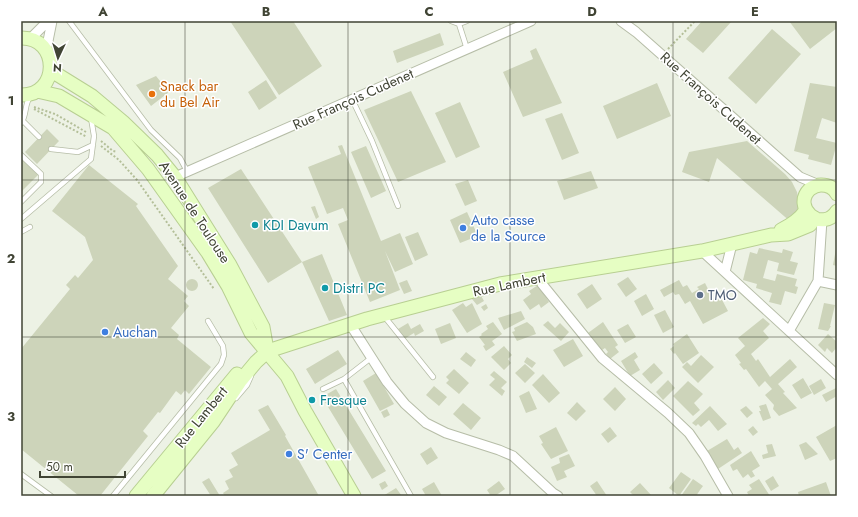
<svg xmlns="http://www.w3.org/2000/svg" width="858" height="517" font-family="Jost,sans-serif">
  <style>
    .building { fill: #cdd4ba }
    .lines { fill: none; stroke-linecap: round; stroke-linejoin: round }
    .lane-casing { stroke: #b6bda7; stroke-width: 6 }
    .street-casing { stroke: #b6bda7; stroke-width: 11 }
    .secondary-casing { stroke: #b8cf92; stroke-width: 15 }
    .path { stroke: #b4bf99; stroke-width: 2; stroke-dasharray: 2 2; stroke-linecap: butt }
    .lane { stroke: #fff; stroke-width: 4.5 }
    .street { stroke: #fff; stroke-width: 9 }
    .secondary { stroke: #e6fec3; stroke-width: 13 }
    .grid { fill: none; stroke: #404434; stroke-width: 1; stroke-opacity: 0.55 }
    .food-dot { fill: #e8710a; stroke: #fff; stroke-width: 1.5 }
    .culture-dot { fill: #0f9aa8; stroke: #fff; stroke-width: 1.5 }
    .shop-dot { fill: #3f7fe0; stroke: #fff; stroke-width: 1.5 }
    .service-dot { fill: #5c6f8a; stroke: #fff; stroke-width: 1.5 }
    .labels { text-anchor: middle; stroke-width: 3; stroke-linejoin: round; paint-order: stroke }
    .food-label { font-size: 14px; fill: #c56008; stroke: #fff; text-anchor: start }
    .street-label { font-size: 14px; fill: #404434; stroke: #fff }
    .shop-label { font-size: 14px; fill: #366cbe; stroke: #fff; text-anchor: start }
    .culture-label { font-size: 14px; fill: #0d838f; stroke: #fff; text-anchor: start }
    .service-label { font-size: 14px; fill: #4e5e75; stroke: #fff; text-anchor: start }
    .neatline { fill: none; stroke: #404434; stroke-width: 1.5 }
    .grid-label { font-size: 13px; text-anchor: middle; font-weight: bold; fill: #404434 }
  </style>
  <rect width="100%" height="100%" fill="#edf2e5"/>
  <path class="building" d="M230,21H293L322,66L279,95Z
    M702,21H732L703,53L686,39Z
    M789,21H837V28L810,49Z
    M772,29L801,54L756,104L728,78Z
    M440,33L444,45L397,63L393,51Z
    M536,48L562,103L523,117L503,72L533,59L530,51Z
    M156,76L169,92L151,106L136,85Z
    M266,80L277,98L259,110L248,92Z
    M657,83L671,116L617,139L603,106Z
    M810,83L837,87V123L822,118L816,138L837,143L831,165L808,159L809,155L794,151Z
    M411,91L446,162L398,182L364,110Z
    M460,102L480,147L456,158L435,113Z
    M562,113L579,153L562,160L545,119Z
    M47,129L59,141L37,164L25,152Z
    M747,141L785,174L792,182L797,192L799,202L798,210L792,223L717,158L709,182L682,172L689,152Z
    M342,145L381,241L400,233L413,264L395,272L385,251L400,290L370,302L338,224L348,220L343,208L327,214L308,167L341,154L338,146Z
    M366,146L386,191L371,198L351,152Z
    M21,157L39,174L21,192Z
    M89,165L138,204L136,206L178,266L168,279L188,296L184,301L189,306L171,328L179,335L177,339L211,367L189,394L185,390L181,395L176,391L160,413L158,412L143,431L148,436L100,496H79L21,449V349L70,289L66,285L75,275L78,278L93,260L85,237L52,211Z
    M241,169L302,262L322,254L347,315L329,321L302,262L268,283L208,188Z
    M591,171L598,188L564,200L557,181Z
    M468,180L477,201L465,206L455,184Z
    M315,206L319,217L316,219L311,207Z
    M467,212L478,236L460,243L450,220Z
    M418,232L428,255L415,261L405,237Z
    M759,248L782,253L783,249L793,252L790,261L798,263L794,275L777,271L779,263L768,260L763,278L775,281L777,274L797,279L795,286L798,287L796,294L785,291L781,305L769,302L772,293L756,288L757,284L743,280L750,252L757,254Z
    M836,249H837V266L833,265Z
    M628,277L637,289L626,297L617,284Z
    M186 285a6 6 0 1 1 12 0a6 6 0 1 1-12 0Z
    M407,280L412,291L404,294L399,283Z
    M679,280L683,287L687,285L692,293L699,289L697,287L705,283L713,299L720,296L728,311L703,324L690,301L685,304L679,294L675,295L673,292L664,297L660,290Z
    M592,284L602,299L587,309L577,294Z
    M538,285L549,302L541,308L539,304L530,310L523,300L531,294L529,291Z
    M480,294L484,301L477,305L472,299Z
    M646,294L654,309L642,316L634,301Z
    M463,303L466,307L472,303L482,324L467,333L452,310Z
    M824,303L835,305L830,326H831L828,331L818,329Z
    M486,304L488,308L484,311L481,307Z
    M665,310L674,327L663,333L654,315Z
    M521,311L525,319L504,330L498,318Z
    M763,318L770,324L763,331L769,338L751,354L756,361L758,359L770,377L790,359L797,367L778,384L785,392L783,393L797,408L779,416L773,409L774,405L765,395L772,389L765,381L759,387L746,369L744,370L739,364L741,363L735,355L745,346L738,338Z
    M548,321L555,328L560,323L569,332L561,341L543,325Z
    M493,322L502,334L492,341L495,345L486,351L483,346L485,345L479,337L482,335L481,334L488,329L486,326Z
    M527,322L533,327L536,334L517,341L512,332L515,331L514,328Z
    M603,322L618,345L615,347L619,352L610,359L606,354L608,352L605,348L602,350L588,333Z
    M408,323L411,329L420,324L424,331L415,336L414,333L404,339L398,329Z
    M450,323L456,338L441,344L435,329Z
    M628,324L636,337L625,343L617,330Z
    M687,334L699,353L683,364L675,353L674,354L670,349L674,346L673,344Z
    M828,334L837,342V347L832,353L827,348L825,352L818,345Z
    M573,339L583,356L564,367L553,350Z
    M504,346L512,355L508,359L511,363L504,370L491,357Z
    M338,350L347,364L315,384L306,369Z
    M466,352L476,360L471,367L460,359Z
    M635,352L638,357L634,360L640,370L630,376L621,361Z
    M701,355L714,367L698,383L682,367L687,362L691,366Z
    M527,357L536,363L532,368L524,362Z
    M654,363L663,373L651,384L642,374Z
    M525,364L535,373L525,383L515,373Z
    M454,369L469,383L459,394L446,383L449,380L446,377Z
    M494,371L507,382L501,388L505,391L502,396L489,385L495,379L490,375Z
    M376,373L394,404L380,411L363,381Z
    M543,374L560,393L549,403L532,385Z
    M803,378L812,393L801,399L792,385Z
    M821,379L826,388L814,395L809,386Z
    M668,380L675,388L663,400L656,392Z
    M688,381L703,394L694,403L700,410L693,416L673,396Z
    M434,386L447,397L439,406L426,395Z
    M615,387L626,399L615,411L603,399Z
    M836,388L837,396L826,402L822,395Z
    M336,389L386,471L372,479L322,397Z
    M529,391L537,409L526,413L519,396Z
    M577,402L586,411L576,421L567,413Z
    M463,403L481,418L471,430L453,414Z
    M766,404L771,418L763,421L759,411H761L759,406Z
    M268,405L286,435L285,436L319,496H225L223,493L229,489L225,481L233,477L229,470L238,465L231,453L270,430L258,410Z
    M710,406L727,424L718,431L709,420L701,427L698,424L696,426L692,423Z
    M746,406L753,413L747,418L740,410Z
    M387,409L390,415L384,418L381,412Z
    M837,425V458L830,461L816,437Z
    M753,426L758,432L753,436L748,430Z
    M556,427L568,451L551,459L541,444L543,443L539,436Z
    M610,427L617,436L608,443L601,434Z
    M727,439L734,450L738,447L742,453L718,469L707,451Z
    M806,442L818,454L805,460L799,445Z
    M772,444L776,456L763,459L762,455L768,453L766,445Z
    M431,447L438,458L427,465L420,454Z
    M751,451L760,466L752,471L755,476L751,478L748,474L743,478L737,469L733,471L730,465Z
    M569,454L575,466L564,471L567,477L557,481L551,467L560,463L559,458Z
    M681,472L691,479L679,496L669,488Z
    M773,476L779,486L771,491L765,481Z
    M209,478L220,496H211L202,482Z
    M693,479L703,486L700,490L696,496H681Z
    M759,479L770,496H749L747,492L752,489L749,485Z
    M385,481L388,486L382,490L379,484Z
    M499,481L505,489L495,496H491L487,490Z
    M597,481L607,496H597L590,486Z
    M434,482L442,496H426L422,489Z
    M826,482L831,496H799L798,492Z
    M640,483L652,496H634L630,492Z
    M396,488L402,496H383Z"/>
  <g class="lines">
    <defs>
      <path id="lane" d="M69,21L151,130L180,158L187,171
        M451,21L459,24L467,21
        M459,24L467,49
        M352,99L372,141L398,206
        M23,121L39,137
        M21,123C27,116 24,105 30,97
        M51,149L78,152L93,145
        M21,155L41,174V182L21,202
        M21,219L91,159L94,136L91,118
        M21,232L30,227
        M384,316L433,377
        M344,379L411,496
        M323,389L344,379L371,358
        M236,398L247,385L251,376
        M21,474L51,496
        M113,496L221,364L224,355L223,346L208,321"/>
      <path id="street" d="M621,21L636,32L800,177L819,185
        M30,39L48,21
        M46,51L52,21
        M175,177L531,21
        M702,251L837,375
        M725,272L732,244
        M540,277L542,284L602,358L668,413L689,433L705,456L728,496
        M818,281L837,285
        M350,324L387,382L405,404L426,423L446,433L499,450L513,456L553,493L558,496
        M789,331L818,281L822,220"/>
      <path id="secondary" d="M21,38C60,37 60,96 21,95
        M50,70L92,96L123,122L157,155L175,177L230,265L263,327L267,350
        M37,91L59,96L113,128L148,169L208,253L228,286L251,333L287,376L305,411L354,496
        M837,194C834,188 828,185 821,185C817,185 813,187 810,189C791,207 822,234 837,211
        M781,230C792,224 799,220 806,210
        M136,496L237,374
        M153,496L213,422L241,380L256,362L268,351L367,319L500,284L702,251L771,235L788,234L810,225L815,218"/>
    </defs>
    <use href="#lane" class="lane-casing"/>
    <use href="#street" class="street-casing"/>
    <use href="#secondary" class="secondary-casing"/>
    <path class="path" d="M668,49L695,21
      M34,107L55,114L86,132
      M34,109L87,137
      M101,141L113,151L117,152
      M101,146L119,160L137,180L214,289"/>
    <use href="#lane" class="lane"/>
    <use href="#street" class="street"/>
    <use href="#secondary" class="secondary"/>
  </g>
  <path class="grid" d="M185,21V496M348,21V496M510,21V496M673,21V496M21,180H837M21,337H837"/>
  <circle class="food-dot" cx="152" cy="94" r="4"/>
  <g class="culture-dot">
    <circle cx="255" cy="225" r="4"/>
    <circle cx="325" cy="288" r="4"/>
    <circle cx="312" cy="400" r="4"/>
  </g>
  <g class="shop-dot">
    <circle cx="463" cy="228" r="4"/>
    <circle cx="105" cy="332" r="4"/>
    <circle cx="289" cy="454" r="4"/>
  </g>
  <circle class="service-dot" cx="700" cy="295" r="4"/>
  <g class="labels">
    <g class="food-label">
      <text x="160" y="91">Snack bar<tspan x="160" dy="16">du Bel Air</tspan></text>
    </g>
    <g class="street-label">
      <text transform="translate(711 98) rotate(42)" y="5">Rue François Cudenet</text>
      <text transform="translate(353 99) rotate(-24)" y="5">Rue François Cudenet</text>
      <text transform="translate(195 212) rotate(57)" y="5">Avenue de Toulouse</text>
      <text transform="translate(509 284) rotate(-12)" y="5">Rue Lambert</text>
      <text transform="translate(201 417) rotate(-51)" y="5">Rue Lambert</text>
    </g>
    <g class="shop-label">
      <text x="471" y="225">Auto casse<tspan x="471" dy="16">de la Source</tspan></text>
      <text x="113" y="337">Auchan</text>
      <text x="297" y="459">S' Center</text>
    </g>
    <g class="culture-label">
      <text x="263" y="230">KDI Davum</text>
      <text x="333" y="293">Distri PC</text>
      <text x="320" y="405">Fresque</text>
    </g>
    <g class="service-label">
      <text x="708" y="300">TMO</text>
    </g>
  </g>
  <rect width="858" height="517" fill="none" stroke="#ffffff" stroke-width="44"/>
  <g transform="translate(58 58) rotate(184)" stroke="#ffffff" stroke-width="3" paint-order="stroke">
  <path d="M0-3L7 15L0 10L-7 15Z" fill="#404434"/>
  <text y="-6" font-size="11" font-weight="bold" text-anchor="middle" fill="#404434">N</text>
  </g>
  <path d="M40 471v6h85v-6" fill="none" stroke="#404434" stroke-width="2"/>
  <text x="46" y="471" font-size="12" fill="#404434" stroke="#ffffff" stroke-width="3" paint-order="stroke">50 m</text>
  <rect x="22" y="22" width="814" height="473" class="neatline"/>
  <g class="grid-label">
    <text x="103" y="16">A</text>
    <text x="266" y="16">B</text>
    <text x="429" y="16">C</text>
    <text x="592" y="16">D</text>
    <text x="755" y="16">E</text>
    <text x="11" y="105">1</text>
    <text x="11" y="263">2</text>
    <text x="11" y="421">3</text>
  </g>
</svg>
